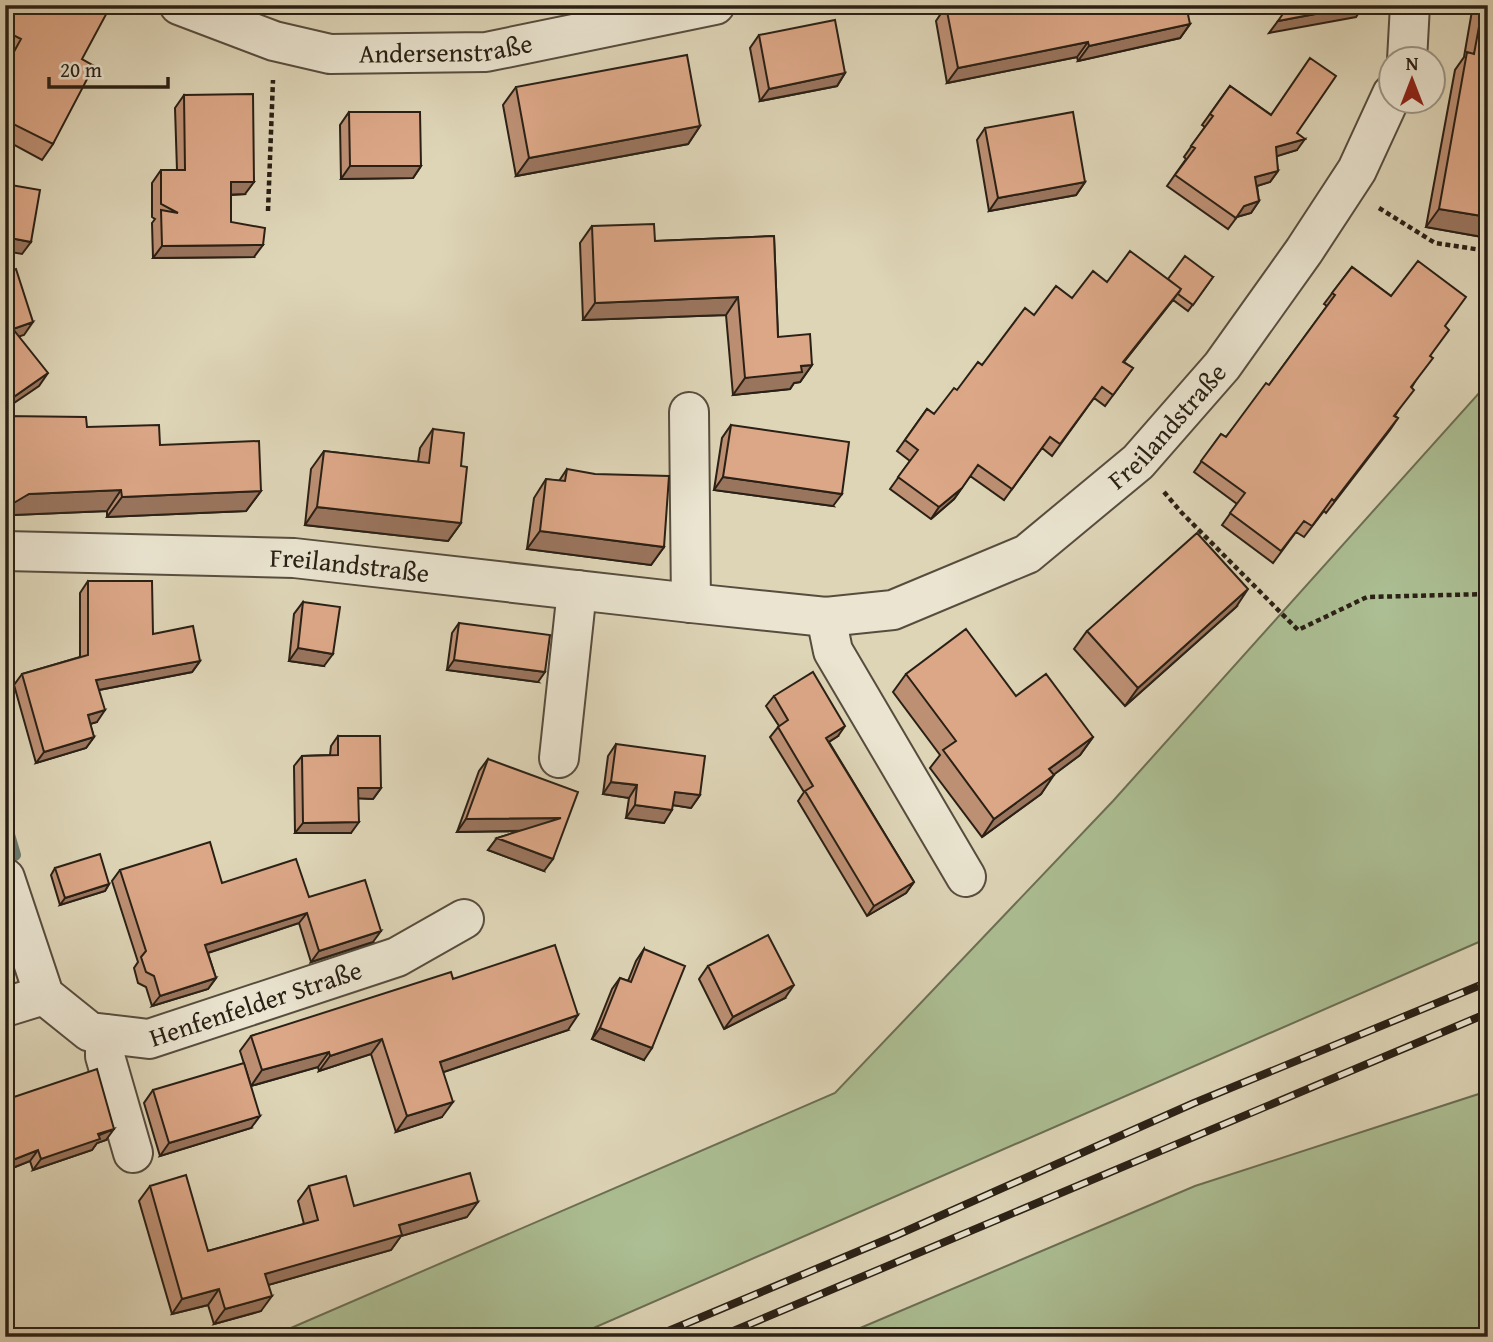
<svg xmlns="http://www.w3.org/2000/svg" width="1493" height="1342" font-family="'Gentium Book Plus',serif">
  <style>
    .green { fill: #acbe93; stroke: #6b6f54; stroke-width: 2 }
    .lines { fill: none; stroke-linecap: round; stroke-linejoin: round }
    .stream { stroke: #6a7c6f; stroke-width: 12 }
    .minor-casing { stroke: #574d3e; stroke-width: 42 }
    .path { stroke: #2a2015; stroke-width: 4.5; stroke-dasharray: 5 3.5; stroke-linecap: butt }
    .minor { stroke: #eae4d0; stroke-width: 38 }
    .rail-casing { stroke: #2a2015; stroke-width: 8 }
    .rail { stroke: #eae4d0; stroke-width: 5; stroke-dasharray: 16; stroke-linecap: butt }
    .wall { fill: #bd9074; stroke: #2a2015; stroke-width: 2 }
    .shaded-wall { fill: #9a755e; stroke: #2a2015; stroke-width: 2 }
    .building { fill: #dca787; stroke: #2a2015; stroke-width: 2 }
    .labels { text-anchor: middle; stroke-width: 5; stroke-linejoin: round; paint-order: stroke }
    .street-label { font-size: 26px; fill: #2a2015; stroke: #eae4d0 }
  </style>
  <rect width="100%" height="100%" fill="#ded5b7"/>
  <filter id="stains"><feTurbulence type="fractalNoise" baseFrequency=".00286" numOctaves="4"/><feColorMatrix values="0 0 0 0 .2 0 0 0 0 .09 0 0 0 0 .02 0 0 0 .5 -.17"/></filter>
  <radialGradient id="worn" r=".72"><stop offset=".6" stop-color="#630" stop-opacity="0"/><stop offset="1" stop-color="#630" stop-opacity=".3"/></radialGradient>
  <path class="green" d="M1488,383V938L573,1337H270L835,1093L1113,801Z
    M1488,1091V1337H839L1195,1186Z"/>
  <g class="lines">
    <path class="stream" d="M5,821L15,855"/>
    <defs>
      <g id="minor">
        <path id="s1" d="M179,5L274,41L330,54L486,52L715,5"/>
        <path d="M1407,60L1410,5"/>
        <path d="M689,412L691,603"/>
        <path id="s2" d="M5,551L294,558L691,603L826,617L893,610L1027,554L1138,462L1222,366L1304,251L1357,170L1392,94"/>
        <path d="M826,617L833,651L966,877"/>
        <path d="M559,758L577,590"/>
        <path id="s3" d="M5,878L44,995L90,1032L149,1039L397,957L464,919"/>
        <path d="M5,1007L44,995"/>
        <path d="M105,1034V1056L133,1153"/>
      </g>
    </defs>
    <use href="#minor" class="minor-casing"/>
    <path class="path" d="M1379,208L1435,243L1488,251
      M268,211L273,80
      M1164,492L1181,512L1298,630L1367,597L1488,594"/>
    <use href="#minor" class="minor"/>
    <defs>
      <path id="rail" d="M654,1337L897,1235L1194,1103L1488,982
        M719,1337L1488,1013"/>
    </defs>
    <use href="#rail" class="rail-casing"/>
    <use href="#rail" class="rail"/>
  </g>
  <path class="wall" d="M5,5L82,59L53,144L42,160L5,140V63L10,54L5,51Z
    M1473,5H1488V238L1426,227L1455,70L1464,57Z
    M946,6L1190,24L1180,38L1078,61L1077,57L947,83L936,21Z
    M759,35L845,73L837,86L760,101L750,48Z
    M1230,86L1297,133V150L1276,156L1278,171L1270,182L1257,186L1259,201L1251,213L1237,217L1228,229L1167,186L1186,159L1184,157L1205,127L1202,125Z
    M516,87L700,126L688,144L516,176L503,105Z
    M184,95L245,194L231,195V222L254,257L153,258L152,223L155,219L152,217V183L161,170H177L175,108Z
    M349,112L421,166L413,178L341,179L340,125Z
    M985,128L1085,182L1076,195L989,211L977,140Z
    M592,226L655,241L774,236L778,337L812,365L800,382L794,383L790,389L733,395L726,315L583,320L580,243Z
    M1352,267L1391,296L1445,327L1430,356L1395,416L1398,418L1390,430L1326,513L1324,511L1304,537L1296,532L1273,563L1222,525L1237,504L1194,472L1221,434L1226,437L1269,385L1327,306L1324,304Z
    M1213,277L1188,311L1173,300L1124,362L1133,368L1105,406L1094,398L1052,456L1042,448L1004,500L970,476L954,499L931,519L890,489L910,461L897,451L927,409L934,414L982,365L1034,315L1107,282Z
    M731,425L833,506L714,490L722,438Z
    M87,427L160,445L261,491L246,511L107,517V511L14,515Z
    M433,429L461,466V523L448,541L305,525L311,469L324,451L418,462L420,448Z
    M567,469L664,547L651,565L527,549L534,498L546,479L559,481Z
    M88,581L153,634L200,661L192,672L99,690L97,722L90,724L94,737L86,748L36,763L14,685L22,674L80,657V593Z
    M303,602L324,666L289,661L294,614Z
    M1236,607L1125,706L1074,649L1087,631Z
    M459,623L538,682L447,670L452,633Z
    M906,674L1016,696L1093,737L1080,755L1053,775L1041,794L982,837L930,768L940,755L893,692Z
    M774,696L838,736L829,742L914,882L906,893L867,916L798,801L804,792L770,737L779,726L766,706Z
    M338,736L381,788L373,799L358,798L351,833H295L294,766L302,756L330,755L331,746Z
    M616,744L700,795L691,808L673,805L664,823L626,818L629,798L603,794L608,756Z
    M488,759L544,871L488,850L497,838L520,831L457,832L479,771Z
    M55,868L109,884L105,891L60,905L51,875Z
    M120,870L222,883L309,897L373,942L311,962L299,923L208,953L216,978L208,989L152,1006L146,987L138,983L134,968L138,962L112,881Z
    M644,949V1060L592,1039L612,989L620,978L628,981L636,961Z
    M708,966L785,998L724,1029L699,979Z
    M453,979L568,1030L443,1072L442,1117L396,1132L371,1054L319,1071L318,1067L251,1086L240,1051L251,1036Z
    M153,1090L251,1128L160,1156L144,1103Z
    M5,1100L106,1140L97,1143L92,1150L33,1170L30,1161L5,1171Z
    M150,1186L208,1251L304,1224L298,1201L309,1186L354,1206L467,1217L401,1236L391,1250L268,1285L261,1311L214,1324L208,1305L172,1314L139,1201Z"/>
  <path class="shaded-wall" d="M1364,5L1356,17L1269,33L1278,21Z
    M1190,24L1180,38L1078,61L1089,46Z
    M1088,42L1077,57L947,83L958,68Z
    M845,73L837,86L760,101L769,89Z
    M700,126L688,144L516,176L529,158Z
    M1305,139L1297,150L1268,159L1276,147Z
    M350,166H421L413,178L341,179Z
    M1278,171L1270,182L1247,189L1255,177Z
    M231,182H254L245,194L222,195Z
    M1085,182L1076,195L989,211L998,198Z
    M1259,201L1251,213L1236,217L1244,206Z
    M1439,209L1488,217V238L1426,227Z
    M5,237L31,242L22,254L5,251Z
    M263,245L254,257L153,258L162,246Z
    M1181,289L1173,300L1115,373L1123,362Z
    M738,297L726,315L583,320L595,303Z
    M33,322L24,335L5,341L13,329Z
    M812,365L800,382L794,383L790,389L733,395L745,378L801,366Z
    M48,373L39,386L5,409V403Z
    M723,477L842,494L833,506L714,490Z
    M962,488L954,499L931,519L939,507Z
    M121,490L107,511L14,515L5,520V502L29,494Z
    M261,491L246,511L107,517L122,497Z
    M317,507L461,523L448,541L305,525Z
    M540,531L664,547L651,565L527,549Z
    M1248,589L1236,607L1125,706L1138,688Z
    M298,648L333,654L324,666L289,661Z
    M454,660L545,672L538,682L447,670Z
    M200,661L192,672L88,692L96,680Z
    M105,710L97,722L80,727L88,715Z
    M845,726L838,736L819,748L826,738Z
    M94,737L86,748L36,763L44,752Z
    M1093,737L1080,755L1036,788L1049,769Z
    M1054,775L1041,794L982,837L994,819Z
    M611,782L637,785L629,798L603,794Z
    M358,788H381L373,799L350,798Z
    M675,792L700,795L691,808L666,804Z
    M635,805L672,810L664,823L626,818Z
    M561,818L553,830L457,832L466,819Z
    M359,822L351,833H295L303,823Z
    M497,838L553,859L544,871L488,850Z
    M914,882L906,893L867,916L874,906Z
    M109,884L105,891L60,905L65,898Z
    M307,913L299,923L198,956L205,945Z
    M381,931L373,942L311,962L319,951Z
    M216,978L208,989L152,1006L160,996Z
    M794,985L785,998L724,1029L733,1017Z
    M578,1015L568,1030L429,1077L440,1062Z
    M600,1028L652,1048L644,1060L592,1039Z
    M382,1039L371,1054L319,1071L330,1056Z
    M329,1052L318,1067L251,1086L262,1070Z
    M453,1102L442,1117L396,1132L407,1116Z
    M260,1116L251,1128L160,1156L169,1143Z
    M114,1129L106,1140L97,1143L92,1150L33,1170L41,1159Z
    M38,1150L30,1161L5,1171V1163Z
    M478,1202L467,1217L401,1236L391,1250L254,1289L265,1274L399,1225Z
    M219,1289L208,1305L172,1314L182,1299Z
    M272,1296L261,1311L214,1324L225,1309Z"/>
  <path class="building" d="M5,5H106L110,7L82,59L94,66L53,144L5,120V68L21,39L5,31Z
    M1186,5L1190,24L1089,46L1088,42L958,68L946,6Z
    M1289,5H1362L1278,21Z
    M1483,5H1488V217L1439,209L1467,52L1474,54Z
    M835,20L845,73L769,89L759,35Z
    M687,55L700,126L529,158L516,87Z
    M1310,58L1336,76L1297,133L1305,139L1276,147L1278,171L1255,177L1259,201L1244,206L1236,218L1175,175L1195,148L1191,146L1213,116L1210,114L1230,86L1271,115Z
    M253,94L254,182H231V222L265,228L263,245L162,246L161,210L178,213L161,204V170H185L184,95Z
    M349,112H420L421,166H350Z
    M1073,112L1085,182L998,198L985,128Z
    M5,184L40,190L31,242L5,237Z
    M654,224L655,241L774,236L778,337L810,334L812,365L801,366L802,372L745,378L738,297L595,303L592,226Z
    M1130,251L1181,289L1123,362L1133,368L1113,395L1102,387L1060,444L1050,437L1012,489L978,465L962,488L939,507L898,477L918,450L905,440L927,409L934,414L954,388L957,390L978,362L982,365L1025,308L1034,315L1056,286L1072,298L1093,271L1107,282Z
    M1185,256L1213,277L1193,305L1178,294L1181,289L1168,279Z
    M1418,261L1466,297L1445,326L1449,330L1430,356L1433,358L1411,387L1414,390L1394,416L1398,418L1334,501L1332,499L1312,526L1304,521L1281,551L1230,513L1245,493L1201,461L1221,434L1226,437L1266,383L1269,385L1335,295L1332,293L1352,267L1391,296Z
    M16,269L33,322L13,329L48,373L5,403V273Z
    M5,416L86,417L87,427L159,425L160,445L259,441L261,491L122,497L121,490L29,494L12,504L5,502Z
    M731,425L849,442L842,494L723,477Z
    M433,429L464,433L461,466L467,467L461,523L317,507L324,451L429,463Z
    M567,469L595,474L669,476L664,547L540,531L546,479L565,481Z
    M1197,533L1248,589L1138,688L1087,631Z
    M88,581H152L153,634L193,626L200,661L96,680L105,710L88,715L94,737L44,752L22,674L88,655Z
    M303,602L340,607L333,654L298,648Z
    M459,623L550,635L545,672L454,660Z
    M966,629L1016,696L1046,674L1093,737L1049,769L1054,775L994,819L943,750L956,741L906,674Z
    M813,672L845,726L826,738L914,882L874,906L805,791L813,786L778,727L788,720L774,696Z
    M338,736H380L381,788H358L359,822L303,823L302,756L338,755Z
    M616,744L705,756L700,795L675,792L672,810L635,805L637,785L611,782Z
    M488,759L578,792L553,859L497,838L561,818L466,819Z
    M210,842L222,883L296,859L309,897L365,880L381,931L319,951L307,913L205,945L216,978L160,996L154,976L146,972L141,957L146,951L120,870Z
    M100,854L109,884L65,898L55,868Z
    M768,935L794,985L733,1017L708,966Z
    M555,945L578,1015L440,1062L453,1102L407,1116L382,1039L330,1056L329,1052L262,1070L251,1036L451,972L453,979Z
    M644,949L685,966L652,1048L600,1028L620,978L631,982Z
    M244,1063L260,1116L169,1143L153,1090Z
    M97,1069L114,1129L98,1134L100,1139L41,1159L38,1150L5,1163V1100Z
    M470,1173L478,1202L399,1225L402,1235L265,1274L272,1296L225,1309L219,1289L182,1299L150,1186L186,1175L208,1251L318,1220L309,1186L346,1176L354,1206Z"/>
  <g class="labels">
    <g class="street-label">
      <text dy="9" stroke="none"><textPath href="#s1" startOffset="275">Andersenstraße</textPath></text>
      <text dy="9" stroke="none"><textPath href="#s2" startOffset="1227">Freilandstraße</textPath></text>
      <text dy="9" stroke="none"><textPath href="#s2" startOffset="345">Freilandstraße</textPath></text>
      <text dy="9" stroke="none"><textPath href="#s3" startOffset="354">Henfenfelder Straße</textPath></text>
    </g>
  </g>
  <rect width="1493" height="1342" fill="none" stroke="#ded5b7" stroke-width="28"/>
  <rect x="7" y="7" width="1479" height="1328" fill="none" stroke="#2a2015" stroke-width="3.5"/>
  <rect x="14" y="14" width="1465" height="1314" fill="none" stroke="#2a2015" stroke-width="2"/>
  <g transform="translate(1412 80)"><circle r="33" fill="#eae4d0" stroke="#9d9685" stroke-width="2"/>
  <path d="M0-5L12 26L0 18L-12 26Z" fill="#8f2418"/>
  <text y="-10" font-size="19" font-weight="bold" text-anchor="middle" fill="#2a2015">N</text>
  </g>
  <path d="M49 77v10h119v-10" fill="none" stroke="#2a2015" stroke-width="3.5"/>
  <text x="60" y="77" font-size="21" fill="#2a2015" stroke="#eae4d0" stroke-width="5" paint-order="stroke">20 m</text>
  <rect width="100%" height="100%" filter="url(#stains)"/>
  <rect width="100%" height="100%" fill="url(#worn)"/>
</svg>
